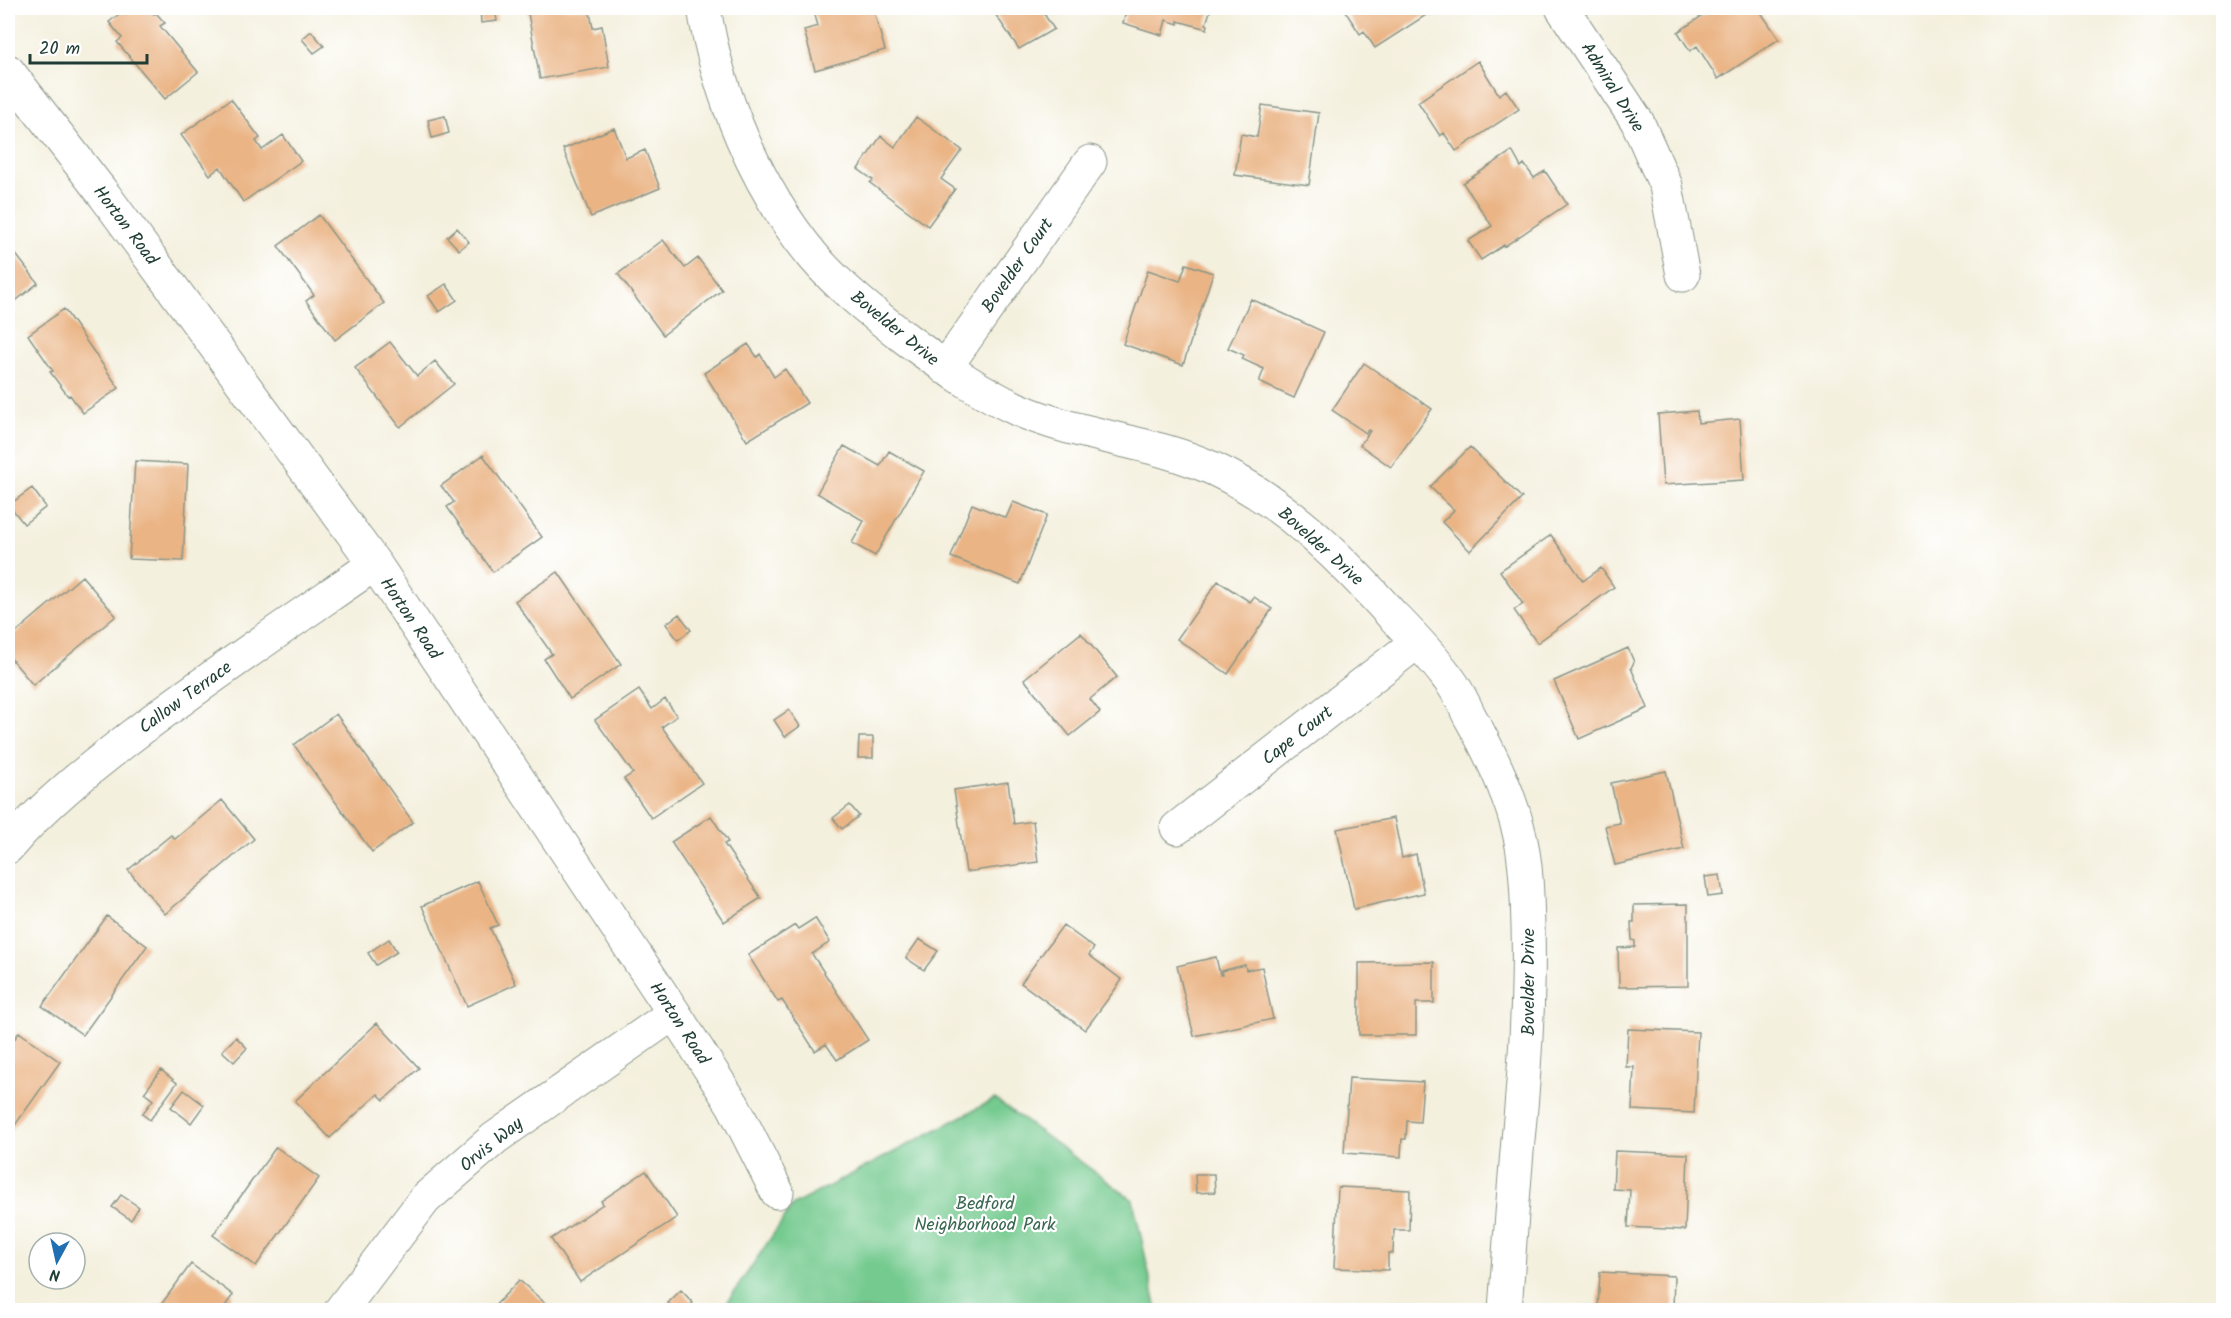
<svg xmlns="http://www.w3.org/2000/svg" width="2231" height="1318" font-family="Kalam,sans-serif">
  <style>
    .green { fill: #75ca8f; stroke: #4a8462; stroke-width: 1.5 }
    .building { fill: #eab484 }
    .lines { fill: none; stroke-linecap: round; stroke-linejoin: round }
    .minor-casing { stroke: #8a9689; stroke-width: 35 }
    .minor { stroke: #fff; stroke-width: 33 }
    .labels { text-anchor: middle; stroke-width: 4.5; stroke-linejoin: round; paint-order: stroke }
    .street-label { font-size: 18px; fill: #1f3d34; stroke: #fff }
    .park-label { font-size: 18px; fill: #39674f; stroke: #fff }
  </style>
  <rect width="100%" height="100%" fill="#fff"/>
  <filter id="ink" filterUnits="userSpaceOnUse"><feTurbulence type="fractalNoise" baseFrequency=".0167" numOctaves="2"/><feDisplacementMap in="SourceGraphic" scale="12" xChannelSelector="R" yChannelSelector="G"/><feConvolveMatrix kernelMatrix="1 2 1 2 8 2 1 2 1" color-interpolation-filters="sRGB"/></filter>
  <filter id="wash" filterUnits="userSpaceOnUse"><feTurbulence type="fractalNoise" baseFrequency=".008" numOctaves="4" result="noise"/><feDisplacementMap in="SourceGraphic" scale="24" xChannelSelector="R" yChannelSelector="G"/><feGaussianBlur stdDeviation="1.35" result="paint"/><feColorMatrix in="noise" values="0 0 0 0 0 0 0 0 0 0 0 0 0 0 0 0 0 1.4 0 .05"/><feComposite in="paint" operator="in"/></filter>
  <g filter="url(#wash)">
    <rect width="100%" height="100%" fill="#f4f0de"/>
    <path class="green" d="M995,1099L1133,1200L1157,1310H722L793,1205Z"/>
    <g id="blocks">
      <path class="building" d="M127,8H148L154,14L156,13L165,23L160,26L198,72L165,99L117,42L122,38L109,22Z
        M480,8H495L497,21L481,23Z
        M527,8H589L593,28L602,26L609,67L540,79Z
        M813,8H873L885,50L815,70L804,30L818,26Z
        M991,8H1055L1044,14L1054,29L1019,49Z
        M1127,8H1211L1206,24L1208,25L1207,29L1178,21V24L1166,20L1162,35L1123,23Z
        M1343,8H1436L1438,10L1430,15L1429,13L1375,48L1364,31L1360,34Z
        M1714,8H1758L1779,39L1718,79L1697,46L1690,51L1678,32Z
        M311,31L324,46L314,53L302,39Z
        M1478,61L1499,95L1506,90L1519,109L1456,151L1444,133L1440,136L1418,102Z
        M231,99L260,138L256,141L262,150L283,135L301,161L243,202L220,167L210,175L181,135Z
        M1262,105L1319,113L1309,185L1235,175L1241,134L1257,137Z
        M445,116L449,133L432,138L428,120Z
        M916,117L962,150L941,179L955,189L928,226L870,183L873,180L858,169L881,136L895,147Z
        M614,128L626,158L645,150L660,188L591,217L563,149Z
        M1512,151L1521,167L1524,164L1534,178L1545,171L1567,204L1505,246L1504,245L1481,260L1468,241L1492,226L1463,183Z
        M319,215L384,303L335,340L306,301L314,295L278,246Z
        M457,228L469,242L459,250L447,237Z
        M663,240L685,268L698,258L722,290L663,335L618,274Z
        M8,244L38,283L8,307Z
        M1186,264L1213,273L1183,365L1123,344L1148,270L1180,281Z
        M446,284L457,300L439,312L428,296Z
        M1251,299L1324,332L1294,398L1259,382L1264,369L1242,359L1244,355L1228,348Z
        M64,309L119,388L83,413L70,395L68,396L50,372L53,371L28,335Z
        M390,342L417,376L435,361L454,384L400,427L355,368Z
        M748,344L757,357L760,354L774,377L785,369L807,403L747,441L704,373Z
        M1364,363L1432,409L1391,467L1360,445L1370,431L1368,430L1366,433L1332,410Z
        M1697,411L1698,423L1740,419L1744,480L1663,485L1658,414Z
        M844,446L880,466L889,451L924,471L875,556L852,543L864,521L817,493Z
        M1470,447L1522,498L1470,551L1442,522L1454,510L1430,487Z
        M483,455L542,537L493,572L447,507L454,502L441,486Z
        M135,461L188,464L183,561L129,559Z
        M32,488L46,507L24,524L9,505Z
        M1013,502L1047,515L1020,584L951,557L972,504L1006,518Z
        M1551,535L1583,581L1601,568L1614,587L1537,643L1514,610L1523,604L1500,571Z
        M558,572L621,664L570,699L544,659L552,654L515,601Z
        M82,576L116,616L33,685L8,655V639Z
        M1218,581L1250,602L1254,597L1272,609L1228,674L1177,639Z
        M679,614L691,630L678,640L666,624Z
        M1081,633L1117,677L1090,699L1100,712L1070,736L1024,679Z
        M1628,648L1634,662L1631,668L1648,708L1579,739L1554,681Z
        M639,690L652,709L665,699L677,716L662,727L702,783L651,818L624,779L633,773L595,720Z
        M789,710L800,726L785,737L774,720Z
        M336,714L413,822L372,852L294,745Z
        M859,737H873V758H858Z
        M1666,771L1684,849L1615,865L1605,826L1620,823L1611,783Z
        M1008,782L1014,824L1033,821L1038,862L966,872L954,790Z
        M222,800L254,839L165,914L128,870L171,835L175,839Z
        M850,805L859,816L842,829L833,818Z
        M711,816L728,842L724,844L761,898L724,922L671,842Z
        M1394,818L1402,858L1416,854L1424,893L1354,909L1337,829Z
        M1720,875L1723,895L1708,897L1705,877Z
        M478,881L498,925L490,928L516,984L467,1006L422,906Z
        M1688,904V986L1619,987L1618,948L1635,947V941L1632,940L1631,922H1634V905Z
        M107,916L147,946L83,1035L42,1006Z
        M815,918L830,942L812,954L868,1040L837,1060L826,1044L815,1051L782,1000L778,1002L748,955L795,925L798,929Z
        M1063,925L1094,948L1089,955L1122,980L1085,1030L1021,983Z
        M389,939L397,952L376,965L368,953Z
        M919,939L938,951L924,970L906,958Z
        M1216,957L1220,975H1222L1221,971L1245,965L1246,970L1262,967L1273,1019L1194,1036L1177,966Z
        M1434,962V1003H1416V1035H1359V963Z
        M377,1023L419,1068L384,1100L378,1094L330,1138L295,1101Z
        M1628,1029L1698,1032L1694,1113L1632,1110L1634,1067H1626Z
        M19,1032L60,1062L8,1135V1049Z
        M236,1037L247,1048L234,1062L222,1051Z
        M161,1070L177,1083L150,1120L142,1114L153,1100L144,1093Z
        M1349,1078L1423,1082L1420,1122L1407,1121L1406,1139H1402L1401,1157L1344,1153Z
        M184,1090L204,1105L191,1123L171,1107Z
        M276,1147L319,1178L256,1266L213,1235Z
        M1615,1151L1688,1154L1685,1230L1628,1227L1630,1190L1613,1189Z
        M646,1171L677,1217L580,1282L551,1239L603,1204L601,1201Z
        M1195,1174H1214L1215,1192L1196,1193Z
        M1338,1187L1410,1190L1409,1230H1394L1393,1253H1388V1270L1334,1268Z
        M121,1195L139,1207L131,1220L112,1207Z
        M191,1264L233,1295L222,1310H157Z
        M1600,1272L1674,1276L1673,1310L1598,1309Z
        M519,1280L553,1310H491Z
        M681,1290L693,1303L684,1310H675L668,1303Z"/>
    </g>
  </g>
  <g filter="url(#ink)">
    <use href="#blocks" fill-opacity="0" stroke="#8a9689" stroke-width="1.5"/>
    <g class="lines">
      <defs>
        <path id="minor" d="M704,8C718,95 756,187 813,256C840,288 875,315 909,341C943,366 978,391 1017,409C1080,437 1151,440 1214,469C1285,502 1339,556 1391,614C1411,634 1431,655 1448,678C1457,689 1463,702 1469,715C1491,754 1512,797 1521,841C1527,869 1527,898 1528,926C1530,998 1525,1069 1518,1140C1513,1197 1509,1254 1505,1310
          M1562,8L1637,121L1666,186L1683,275
          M8,71L105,196L375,564L674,1013L733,1105L777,1192
          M945,368L1090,162
          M1177,828L1417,642
          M8,847C44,804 89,769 133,735C212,675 294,620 375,564
          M341,1310L425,1199L495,1138L674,1013"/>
      </defs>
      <use href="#minor" class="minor-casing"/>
      <use href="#minor" class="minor"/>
    </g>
  </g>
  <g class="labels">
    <g class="street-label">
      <text transform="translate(1613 87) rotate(58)" y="6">Admiral Drive</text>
      <text transform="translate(126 225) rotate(53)" y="6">Horton Road</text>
      <text transform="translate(1017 265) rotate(-55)" y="6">Bovelder Court</text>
      <text transform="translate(895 328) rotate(39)" y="6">Bovelder Drive</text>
      <text transform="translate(1321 546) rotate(42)" y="6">Bovelder Drive</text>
      <text transform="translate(411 618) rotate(56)" y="6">Horton Road</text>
      <text transform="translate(185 697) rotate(-36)" y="6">Callow Terrace</text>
      <text transform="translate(1297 735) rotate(-38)" y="6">Cape Court</text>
      <text transform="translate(1528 982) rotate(-90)" y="6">Bovelder Drive</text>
      <text transform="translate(680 1023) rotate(57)" y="6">Horton Road</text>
      <text transform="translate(491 1144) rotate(-39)" y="6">Orvis Way</text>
    </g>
    <g class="park-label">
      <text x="985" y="1209">Bedford<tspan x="985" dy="21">Neighborhood Park</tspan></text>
    </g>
  </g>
  <rect width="2231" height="1318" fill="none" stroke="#fff" stroke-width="30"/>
  <g transform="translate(57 1261) rotate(188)"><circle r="28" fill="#ffffff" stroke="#a5b1ae" stroke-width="1.5"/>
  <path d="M0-4.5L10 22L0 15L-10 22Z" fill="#1f6fb2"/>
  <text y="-9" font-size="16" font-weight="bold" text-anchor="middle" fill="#1f3d34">N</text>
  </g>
  <path d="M30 54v9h117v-9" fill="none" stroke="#1f3d34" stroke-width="3"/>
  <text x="39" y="54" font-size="18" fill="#1f3d34" stroke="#ffffff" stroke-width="4.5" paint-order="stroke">20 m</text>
</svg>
